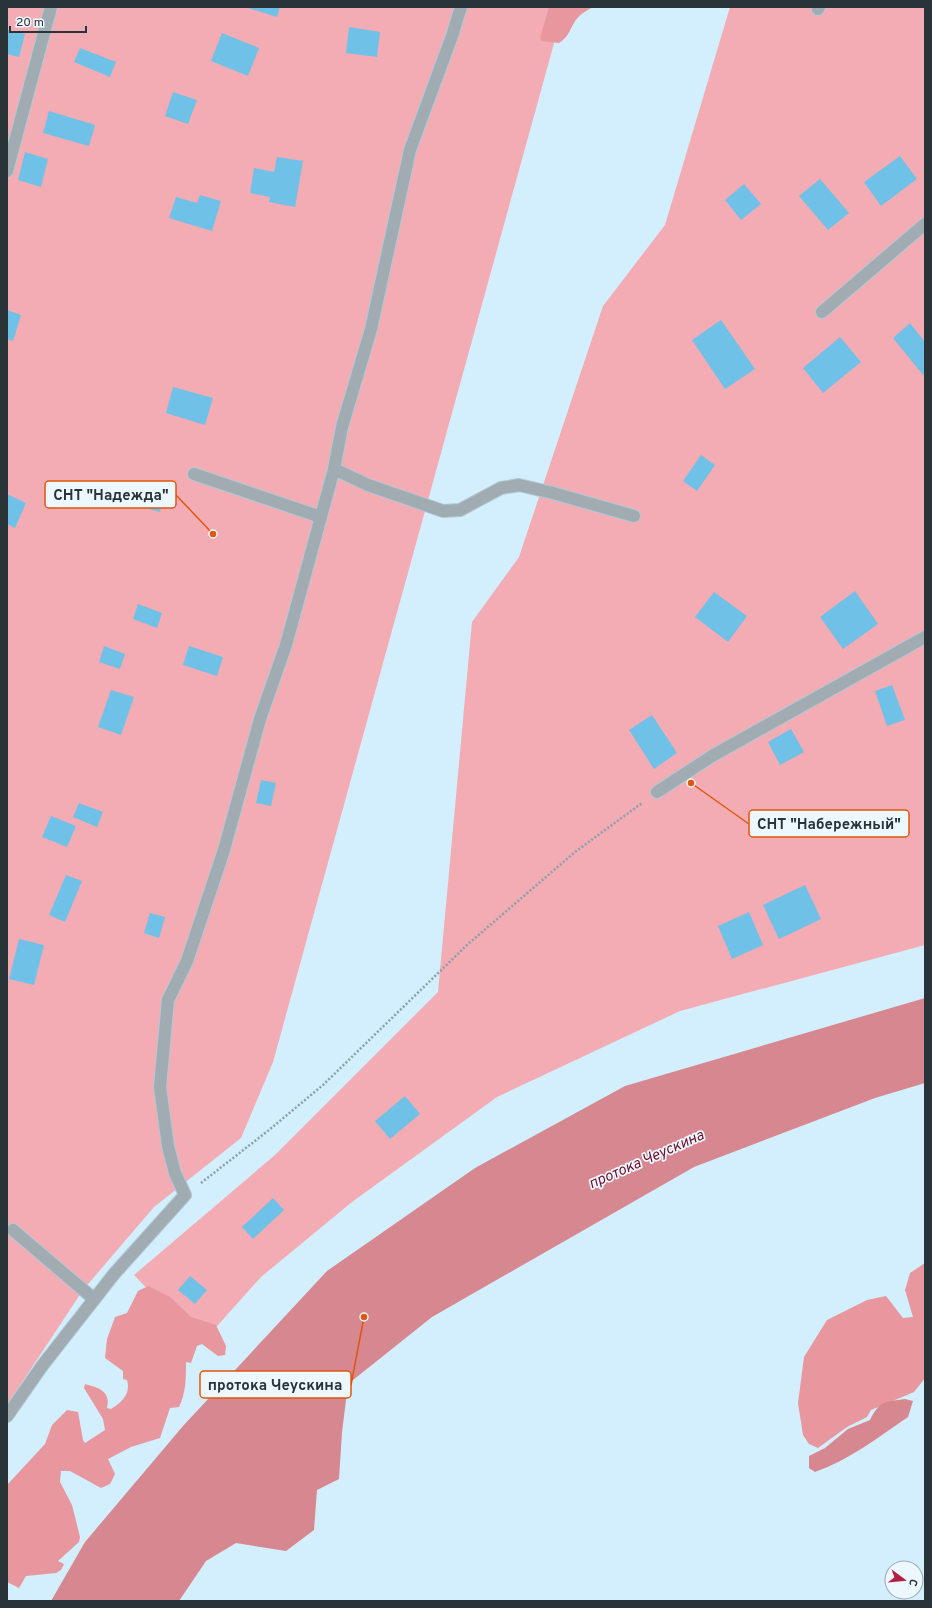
<svg xmlns="http://www.w3.org/2000/svg" width="932" height="1608" font-family="Overpass,sans-serif">
  <style>
    .green { fill: #f3acb3 }
    .forest { fill: #e8979f }
    .water { fill: #d6878f }
    .building { fill: #6fc1e8 }
    .lines { fill: none; stroke-linecap: round; stroke-linejoin: round }
    .lane-casing { stroke: #b1c9d5; stroke-width: 14 }
    .street-casing { stroke: #b1c9d5; stroke-width: 14 }
    .path { stroke: #8b9fa9; stroke-width: 2.5; stroke-dasharray: 2 2; stroke-linecap: butt }
    .lane { stroke: #a1acb2; stroke-width: 12 }
    .street { stroke: #a1acb2; stroke-width: 12 }
    .labels { text-anchor: middle; stroke-width: 3.5; stroke-linejoin: round; paint-order: stroke }
    .water-label { font-size: 15px; font-style: italic; fill: #6e0f28; stroke: #edf8fe }
    .leader { fill: none; stroke: #de570e; stroke-width: 1.5 }
    .callout-dot { fill: #de570e; stroke: #edf8fe; stroke-width: 1.5 }
    .callout { fill: #edf8fe; stroke: #de570e; stroke-width: 1.5 }
    .callout-label { font-size: 15px; text-anchor: middle; font-weight: bold; fill: #293439 }
  </style>
  <rect width="100%" height="100%" fill="#d3eefc"/>
  <path class="green" d="M7,7H564L273,1062L241,1138L154,1207L83,1290L7,1405Z
    M730,7H925V945L680,1011L497,1097L352,1202L261,1277L201,1344L134,1275L275,1155L438,992L472,622L519,557L603,306L665,225Z"/>
  <path class="forest" d="M549,7H593C586,11 578,15 574,23C568,33 569,36 559,43L541,41L540,38Z
    M925,1263V1378L914,1392L871,1410L867,1417L847,1427L818,1448L809,1444L803,1435L798,1403L804,1357L827,1320L867,1300L886,1296L903,1318L913,1317L905,1290L910,1273Z
    M148,1286L170,1297L191,1317L216,1325L226,1346L225,1355L218,1356L202,1344L197,1346L191,1363L186,1362C186,1378 186,1393 179,1407L170,1408L160,1438L131,1447L108,1459L115,1474L110,1484L101,1488L70,1471H61L60,1482L72,1505L80,1537L79,1542L58,1561L64,1564L61,1570L56,1573L26,1576L19,1588L7,1582V1485L45,1444L52,1425L67,1410L78,1412L83,1440L85,1443L105,1430L103,1419L84,1388L85,1384C99,1388 111,1391 107,1408L111,1409C122,1402 131,1394 127,1380L123,1379V1371L105,1358L107,1339L115,1317L127,1313L138,1291Z"/>
  <path class="water" d="M925,998V1083L875,1098L694,1167L432,1317L348,1384L342,1432L339,1479L317,1490L314,1530L286,1551L236,1543L206,1561L179,1601H51L85,1542L183,1426L327,1271L475,1168L625,1086Z
    M905,1399L913,1401L908,1417C879,1437 849,1460 815,1472L809,1468V1456L825,1448L848,1429L870,1420C880,1400 885,1402 905,1399Z"/>
  <path class="building" d="M245,7H280L277,17Z
    M349,27L380,32L377,57L346,53Z
    M7,30L25,34L19,57L7,54Z
    M222,33L259,48L248,76L211,61Z
    M80,48L116,62L110,77L74,62Z
    M173,92L197,100L188,124L165,116Z
    M49,111L95,125L89,146L43,133Z
    M25,152L48,159L41,187L18,180Z
    M900,156L917,179L881,206L864,182Z
    M277,157L303,161L295,207L269,202L270,197L250,193L254,168L274,172Z
    M820,179L849,213L828,230L799,196Z
    M744,184L761,204L741,220L725,200Z
    M200,195L221,201L212,231L169,218L176,197L197,203Z
    M7,310L21,315L13,341L7,339Z
    M721,320L755,369L725,389L692,340Z
    M910,323L925,342V373L923,375L893,338Z
    M840,337L861,362L823,393L803,368Z
    M173,387L213,398L205,425L166,413Z
    M701,455L715,465L697,491L683,481Z
    M151,483L166,486L160,512L145,508Z
    M7,494L26,503L15,528L7,524Z
    M855,591L878,624L843,649L820,617Z
    M714,592L747,616L728,642L695,617Z
    M138,604L162,613L157,628L133,619Z
    M104,646L125,654L120,669L99,662Z
    M189,646L223,657L217,676L183,665Z
    M892,685L905,720L887,726L875,691Z
    M111,690L134,697L121,735L98,727Z
    M652,715L677,753L654,769L629,730Z
    M791,729L804,752L780,765L768,742Z
    M261,780L276,783L271,806L256,803Z
    M79,803L103,812L97,827L73,817Z
    M51,816L76,826L67,847L42,837Z
    M66,875L82,881L65,922L49,915Z
    M805,885L821,919L779,939L763,905Z
    M749,912L763,945L732,959L718,926Z
    M150,913L165,917L159,938L144,933Z
    M19,939L44,945L34,985L9,979Z
    M405,1096L420,1114L390,1139L375,1121Z
    M273,1198L284,1210L253,1239L242,1227Z
    M190,1276L207,1290L195,1304L178,1290Z"/>
  <g class="lines">
    <defs>
      <path id="lane" d="M818,9L819,7
        M7,171L51,7
        M822,312L925,224
        M334,469L368,485L443,511L460,510L501,488L519,485L553,493L634,516
        M194,474L321,517
        M13,1230L94,1299
        M7,1416L42,1366L114,1274L185,1195L175,1173L168,1146L160,1087L168,1000L187,961L224,850L260,719L286,645L334,469L342,427L371,329L410,150L452,36L461,7"/>
      <path id="street" d="M657,792L712,756L925,637"/>
    </defs>
    <use href="#lane" class="lane-casing"/>
    <use href="#street" class="street-casing"/>
    <path class="path" d="M201,1183L269,1130L323,1085L467,945L575,852L642,803"/>
    <use href="#lane" class="lane"/>
    <use href="#street" class="street"/>
  </g>
  <g class="labels">
    <g class="water-label">
      <text transform="translate(646 1159) rotate(-24)" y="5">протока Чеускина</text>
    </g>
  </g>
  <path class="leader" d="M213 534L176 495M691 783L749 824M364 1317L351 1385"/>
  <g class="callout-dot">
    <circle cx="213" cy="534" r="4"/>
    <circle cx="691" cy="783" r="4"/>
    <circle cx="364" cy="1317" r="4"/>
  </g>
  <g class="callout">
    <rect x="45" y="481" width="131" height="27" rx="4"/>
    <rect x="749" y="810" width="160" height="27" rx="4"/>
    <rect x="200" y="1371" width="151" height="27" rx="4"/>
  </g>
  <g class="callout-label">
    <text x="111" y="500">СНТ "Надежда"</text>
    <text x="829" y="829">СНТ "Набережный"</text>
    <text x="275" y="1390">протока Чеускина</text>
  </g>
  <rect width="932" height="1608" fill="none" stroke="#293439" stroke-width="16"/>
  <g transform="translate(904 1580) rotate(106)"><circle r="19" fill="#edf8fe" stroke="#9faaaf"/>
  <path d="M0-3L7 15L0 10L-7 15Z" fill="#b22046"/>
  <text y="-6" font-size="11" font-weight="bold" text-anchor="middle" fill="#293439">С</text>
  </g>
  <path d="M10 26v6h76v-6" fill="none" stroke="#293439" stroke-width="2"/>
  <text x="16" y="26" font-size="12" fill="#293439" stroke="#edf8fe" stroke-width="3" paint-order="stroke">20 m</text>
</svg>
